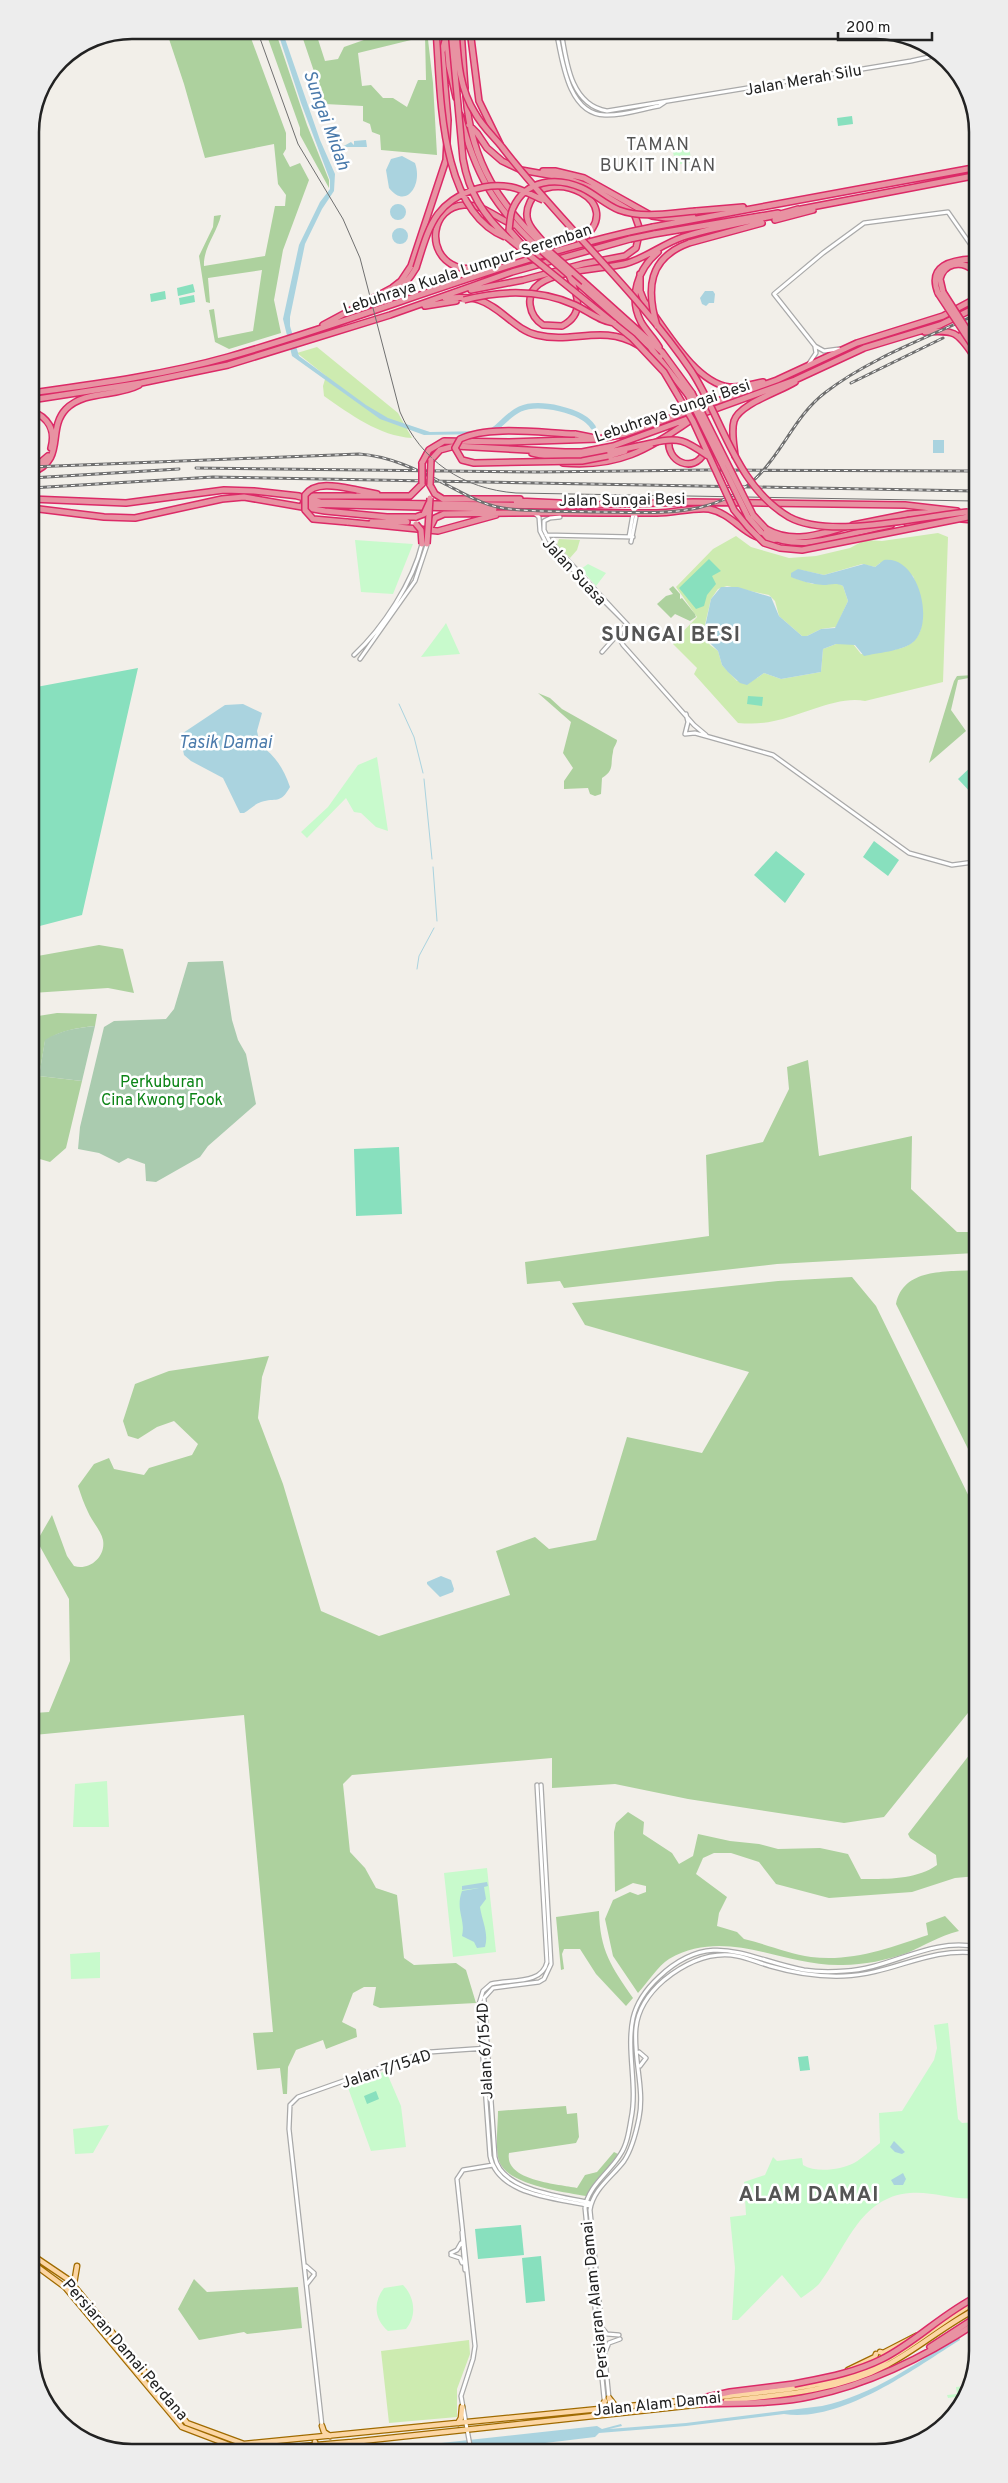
<svg xmlns="http://www.w3.org/2000/svg" width="1008" height="2483" font-family="Overpass,sans-serif">
  <style>
    .grass { fill: #cdebb0; fill-rule: evenodd }
    .forest { fill: #add19e }
    .cemetery { fill: #aacbaf }
    .park { fill: #c8facc }
    .pitch { fill: #88e0be }
    .water { fill: #aad3df }
    .lines { fill: none; stroke-linecap: round; stroke-linejoin: round }
    .stream { stroke: #aad3df; stroke-width: 1 }
    .river { stroke: #aad3df; stroke-width: 5.5 }
    .minor-casing { stroke: #a9a9a9; stroke-width: 5.5 }
    .major-casing { stroke: #a06b00; stroke-width: 7 }
    .highway-casing { stroke: #dc2a67; stroke-width: 8 }
    .minor { stroke: #fff; stroke-width: 3 }
    .major { stroke: #fcd6a4; stroke-width: 4.5 }
    .highway { stroke: #e892a2; stroke-width: 5 }
    .tram { stroke: #707070; stroke-width: 1 }
    .rail-casing { stroke: #707070; stroke-width: 3 }
    .rail { stroke: #fff; stroke-width: 1; stroke-dasharray: 4; stroke-linecap: butt }
    .highway-bridge-casing { stroke: #dc2a67; stroke-width: 8; stroke-linecap: butt }
    .highway-bridge { stroke: #e892a2; stroke-width: 5 }
    .labels { text-anchor: middle; stroke-width: 5; stroke-linejoin: round; paint-order: stroke }
    .street-label { font-size: 16px; fill: #222; stroke: #fff }
    .park-label { font-size: 16px; fill: #0c8416; stroke: #fff }
    .water-label { font-size: 18px; font-style: italic; fill: #4a7aab; stroke: #fff }
    .neighbourhood-label { font-size: 18px; letter-spacing: 1px; fill: #555; stroke: #fff }
    .district-label { font-size: 21px; font-weight: bold; letter-spacing: 1px; fill: #555; stroke: #fff }
    .rim { fill: none; stroke: #222; stroke-width: 2.5 }
  </style>
  <rect width="100%" height="100%" fill="#f2efe9"/>
  <path class="grass" d="M317,347L398,413L412,438C379,436 350,414 324,396L323,386L326,376L297,353Z
    M938,533L948,537L943,682L865,701C839,695 800,716 774,721C762,724 750,724 738,723L694,674L697,668L673,644L674,641L697,617L676,587L713,549L736,536L751,547L789,558L816,556L850,548L865,540L882,541ZM709,559L713,587L706,595ZM880,563L913,576C924,606 934,648 888,650C879,650 871,655 861,654L853,644H836L823,649L821,672L781,679L764,673L757,678L737,681L722,665L718,651L710,645L703,633L711,599L718,589L727,586L769,595L775,601L779,616L802,636H807L821,629L836,627L848,601L843,586L837,583L813,584L794,578L801,570L824,575L862,564L875,567Z
    M559,539L580,540L577,550L570,558L557,545Z
    M469,2340L470,2354L457,2389V2417L389,2423L381,2351Z"/>
  <path class="forest" d="M166,30H248L286,133V149L283,154L290,167L300,163L309,180L283,250L274,300L281,333L229,349L215,342L209,310L214,309L218,338L253,331L262,270L208,278L210,303L206,302L199,256L213,227L214,216L221,215C217,233 203,248 204,266L265,256L275,206H285L286,195L278,184L274,144L205,158L184,84Z
    M265,30H275L307,125L329,180V188L300,135V128Z
    M300,30H315L325,61L338,59L344,47L392,30H414L411,40L358,53L362,86L371,85L383,98H393L407,107L418,80H426L425,35H418L419,31H427L433,83L437,155L381,150L380,135L372,132L370,124L363,121V106L325,104Z
    M673,586L680,594V599L682,598L695,614L696,617L690,621L675,614L671,618L657,604L666,596L673,594L669,589Z
    M974,675V677L958,680L951,710L966,731L929,763L954,681L957,676Z
    M538,693L550,698L562,709L617,740C617,744 613,747 613,752C610,764 615,770 602,778L601,794L595,796L590,794L588,788L564,789V781L573,768L563,753L571,722Z
    M99,945L123,949L134,993L108,988L32,993V957Z
    M57,1013L97,1014L95,1026C76,1028 61,1030 45,1041L39,1076L82,1081L66,1148L50,1162L33,1157L32,1017Z
    M808,1060L819,1156L912,1136L911,1189L957,1232H975V1253L777,1264L564,1288L560,1281L527,1284L525,1262L709,1236L706,1155L763,1142L789,1089L787,1067Z
    M975,1270L976,1465L896,1304C903,1268 946,1272 975,1270Z
    M852,1277L876,1306L976,1511V1703L884,1817L844,1823L688,1799L615,1784L552,1788V1758L352,1775L343,1784L350,1852L365,1868L376,1888L397,1895L404,1958L414,1965L456,1963L466,1970L476,2003L380,2008L373,2005L376,1987H364L353,1993L342,2022L356,2029L357,2037L326,2049L323,2040L296,2050L288,2067L287,2094H283L280,2068L257,2070L253,2033L273,2032L244,1715L34,1735V1713L49,1712L70,1661L69,1599L37,1541L52,1515L67,1556L74,1566C89,1571 106,1557 103,1540C101,1531 92,1521 88,1512C84,1504 81,1495 78,1486L94,1464L109,1458L114,1469L144,1475L149,1468L192,1455L198,1444L174,1421L157,1427L138,1439L128,1436L123,1421L135,1384L169,1371L269,1356L262,1377L258,1418L283,1484L321,1611L379,1636L510,1595L496,1551L535,1537L549,1549L596,1540L627,1437L702,1453L749,1372L585,1325L572,1303L778,1281Z
    M38,1745L34,1798V1746Z
    M977,1745V1876L955,1878L912,1892L829,1898L776,1884L759,1862L731,1853H714L703,1858L696,1874L727,1897L719,1913L717,1926L737,1932L744,1939C766,1944 789,1954 811,1957C853,1962 889,1948 928,1935L926,1923L945,1916L959,1931C937,1937 926,1945 907,1953C888,1960 863,1965 843,1965C782,1967 728,1926 669,1959C658,1966 647,1983 638,1993L613,1956L605,1919L613,1900L630,1892L638,1895L646,1892V1886L633,1883L615,1892L614,1832L616,1823L628,1812L644,1822L643,1834L672,1853L679,1864L693,1856L698,1834L730,1841L759,1844L778,1849L820,1848L848,1854L861,1879C886,1879 916,1880 937,1865L936,1855L910,1838L908,1834Z
    M599,1911C600,1951 611,1966 633,1998L626,2006L596,1974L580,1949H564L562,1954L564,1969L561,1970L556,1917Z
    M566,2106L567,2114L577,2113L579,2137L576,2143L509,2153C504,2181 558,2184 577,2188L585,2175L597,2172L614,2152L618,2154L586,2196C564,2192 507,2185 499,2161C495,2149 498,2124 498,2111Z
    M194,2279L207,2292L298,2287L302,2328L247,2334L244,2332L199,2340L178,2309Z"/>
  <path class="cemetery" d="M223,961L232,1020L238,1040L246,1054L256,1104L208,1146L200,1157L156,1182L146,1181L145,1164L128,1158L119,1163L99,1153L78,1149L80,1127L104,1027L114,1021L166,1019L174,1009L188,962Z
    M95,1026L82,1081L39,1076L45,1040C61,1030 76,1028 95,1026Z"/>
  <path class="park" d="M688,144L692,162L676,165L672,148Z
    M355,540L413,544L393,594L361,592Z
    M588,564L606,573L596,586L581,569Z
    M446,623L460,654L421,657L444,626Z
    M377,757L388,831L376,827L361,813L354,812L346,798L307,838L301,832L328,807L358,765Z
    M107,1781L109,1827H73L75,1784Z
    M487,1868L496,1952L453,1957L444,1873Z
    M100,1952V1978L71,1979L70,1954Z
    M948,2023L958,2119L962,2123L977,2122L978,2198C955,2201 934,2191 910,2193C859,2197 846,2249 819,2284C814,2289 807,2294 801,2298L782,2275L738,2320H732L735,2268L730,2217L746,2215L744,2182L765,2175L773,2157L777,2161L802,2158L803,2165C816,2173 840,2170 854,2163C863,2158 872,2149 880,2143L879,2113L902,2111L934,2060L937,2048L934,2025Z
    M386,2071L401,2106L406,2147L371,2151L347,2085Z
    M109,2125L93,2153L75,2154L73,2129Z
    M403,2285C415,2297 417,2316 406,2329L388,2331C374,2319 373,2302 384,2288Z
    M966,2386L963,2396L948,2398L947,2395L957,2394L956,2387Z"/>
  <path class="pitch" d="M852,116L853,124L838,126L837,118Z
    M193,284L195,292L178,296L177,288Z
    M165,291L166,299L151,302L150,294Z
    M194,295L195,302L180,305L179,298Z
    M709,559L721,571L712,576L716,584L707,595L704,606L696,609L679,588Z
    M138,668L82,915L32,928L31,688Z
    M748,696L763,697L762,706L747,704Z
    M974,764V796L958,779Z
    M874,841L899,860L888,876L863,857Z
    M776,851L805,874L785,903L754,875Z
    M399,1147L402,1214L356,1216L354,1149Z
    M808,2056L810,2070L800,2071L798,2057Z
    M376,2091L379,2099L367,2104L364,2096Z
    M521,2225L524,2255L478,2259L475,2229Z
    M541,2256L545,2301L526,2303L522,2258Z"/>
  <path class="water" d="M277,30H282L320,140L335,174L334,191L322,209L305,244L290,317V326L299,356L366,405L388,418L430,432L486,431L498,424L500,426L496,430L485,434L424,435L380,419L292,356L283,319L299,245L320,202L330,189V180L301,103Z
    M366,140L367,147H342L351,142L354,145V141Z
    M402,156L415,163C423,185 406,210 389,188L386,170L391,159Z
    M390 212a8 8 0 1 1 16 0a8 8 0 1 1-16 0Z
    M392 236a8 8 0 1 1 16 0a8 8 0 1 1-16 0Z
    M705,291H713L715,294L714,303H709L706,306L702,304L700,298Z
    M933,440H944V453H933Z
    M884,560C919,555 936,625 912,643C901,651 877,653 864,656L855,645L836,644L823,649L821,672L781,679L764,673L747,685L740,683L728,672L722,665L718,651L703,636L711,599L721,587H738L771,597L779,616L802,636H807L821,629L835,628L848,601L843,586C836,582 830,585 823,585C812,584 800,581 791,577V573L798,569L824,575L864,564L875,567Z
    M243,704L262,713L257,731L260,745C275,755 284,769 290,787C280,805 276,797 261,802C255,804 249,810 244,813H240L223,778L191,761L184,755L180,735L225,705Z
    M441,1576L451,1580L454,1589L453,1592L440,1597L427,1584V1582Z
    M487,1882L488,1886L484,1887L486,1899L480,1907C482,1921 489,1933 485,1947L477,1948L474,1942L462,1936C466,1920 455,1910 462,1891L479,1888L462,1890V1886Z
    M894,2141L905,2152L902,2154L895,2152L890,2147Z
    M903,2173L906,2179L903,2185H894L891,2180Z
    M959,2336L960,2340C913,2369 842,2423 784,2414L686,2426L599,2433L595,2437L487,2450L368,2451L597,2426L602,2429L621,2424L622,2426L609,2429L686,2423L822,2406C873,2395 915,2364 959,2336Z"/>
  <g class="lines">
    <path class="stream" d="M399,704L414,737L423,773
      M424,779L432,859
      M433,867L437,921
      M417,969L419,956L434,928"/>
    <path class="river" d="M495,429C503,422 511,413 520,409C539,401 582,410 593,427"/>
    <defs>
      <path id="minor" d="M556,30C562,58 567,114 605,115C623,116 642,109 659,106L665,102
        M561,30C566,60 570,105 607,111L911,61L929,57L939,53
        M839,349L824,351L815,346L774,294L823,253L864,223L948,212L973,248
        M808,365L816,353L815,347
        M534,513L539,517L540,531L546,543L627,624
        M560,517L550,518L544,521V530L549,540L627,624
        M546,535L633,537
        M629,537L634,508
        M631,542L636,517L634,508
        M621,632L619,638L623,645L694,725L706,735
        M602,652L627,624
        M354,655C383,628 413,582 422,544
        M360,659L415,581L427,545
        M686,714L688,722L685,734L695,733L773,755L909,853L952,865L974,862
        M537,1785L547,1962C542,1985 510,1979 491,1984L483,1991L479,2004L490,2156C498,2196 557,2198 590,2206
        M541,1785L551,1964L544,1979L539,1982L493,1988L484,1998L495,2157C501,2191 562,2196 591,2203
        M639,2052L646,2058L640,2066
        M462,2232L465,2270
        M451,2253L457,2250L461,2243
        M451,2255L460,2258L462,2263
        M306,2266L314,2273
        M307,2284L314,2275
        M603,2329L607,2334L619,2335
        M606,2350L609,2343L620,2339
        M605,2408L585,2208C588,2186 609,2173 620,2155C627,2145 629,2131 631,2119C638,2086 626,2051 633,2018C637,2001 646,1989 659,1977C711,1928 746,1959 804,1970C817,1972 832,1972 845,1971C890,1969 931,1937 977,1947
        M610,2408L590,2210C593,2189 612,2177 624,2161C632,2149 636,2133 639,2118C645,2089 633,2058 636,2028C638,2008 649,1993 664,1980C684,1964 710,1951 737,1956C748,1958 759,1963 770,1966C794,1973 819,1977 844,1976C894,1974 927,1947 977,1953
        M322,2426L289,2129L290,2105L298,2097L414,2056L430,2052L487,2048
        M907,2448L912,2445
        M471,2451L461,2396L473,2359L475,2346L457,2179L463,2170L493,2165"/>
      <path id="major" d="M35,2257L69,2280L187,2423L244,2444L700,2399
        M35,2265L65,2287L182,2427L245,2451L352,2442L704,2404
        M74,2284L77,2266
        M880,2352L883,2353L916,2336
        M848,2370L875,2357L876,2354
        M718,2397C769,2391 823,2389 871,2368C910,2350 941,2320 978,2301
        M609,2398L616,2407
        M726,2401C781,2395 838,2391 887,2365C919,2348 946,2324 978,2308
        M599,2409L605,2401
        M458,2423L461,2418L462,2407
        M322,2426L324,2432L330,2436
        M315,2442L316,2452"/>
      <path id="highway" d="M446,30L449,66L456,97
        M461,30L465,88
        M470,30L479,101L500,144
        M466,96C471,163 500,206 548,250
        M460,115C475,173 493,205 536,246
        M469,125L477,133L487,148L502,161L521,170L566,178L592,188L634,213L640,230L636,248L625,256L583,264L523,280L471,290
        M543,171H555L584,178L652,216L666,218L693,217
        M796,210L973,176
        M696,211L743,207
        M775,220L813,210
        M653,227L973,168
        M654,234L778,213
        M544,243C539,236 531,230 528,221C526,215 527,208 530,202C547,165 632,201 580,241
        M689,243L762,223
        M658,252C638,269 628,297 641,322C646,331 654,338 659,347
        M500,267C485,263 470,273 455,266C425,253 431,207 464,205C484,204 497,219 514,225
        M640,274V291L644,301C665,328 694,382 729,387C741,388 752,384 763,382
        M569,275C578,295 585,314 562,326L543,325C529,316 524,295 539,284C558,270 601,269 624,264C645,259 662,244 683,237C720,225 760,221 798,209
        M571,277L650,347L688,395
        M584,282L662,352L692,393
        M943,292L940,279C944,263 961,260 973,270
        M938,293C927,265 952,260 973,259
        M445,298C456,298 468,296 479,300C501,307 515,330 537,335C573,344 602,324 638,345
        M365,305C390,300 403,290 416,268
        M425,306L456,301
        M323,325L392,288L401,281L411,266L446,160L448,120L442,52L446,37
        M925,332C954,330 957,331 973,355
        M961,337L964,328H973
        M647,352L654,357H660
        M31,393C96,384 164,375 228,357C363,319 492,264 629,232
        M31,400L141,383L228,365L390,315L512,272L630,239
        M31,411C48,417 56,430 51,448
        M575,434L595,438
        M669,438C665,462 694,474 704,453C708,446 704,438 706,430
        M532,453C573,463 612,451 652,443
        M608,456L625,451
        M735,456C734,445 731,431 734,421C739,404 779,392 795,382
        M431,460L440,450L455,446L565,452H582L613,446L795,380L864,348L940,325L973,309
        M422,463L429,450L444,441L509,442L598,439L625,434L777,380L857,343L943,316L973,300
        M563,463C617,468 648,450 691,420
        M34,468L48,456
        M31,473C67,460 46,430 66,409C85,390 117,397 139,385
        M430,485L435,494L443,499H520
        M357,490L377,494
        M297,496L320,502L558,506L693,502L905,505L957,511
        M308,496H410L422,484
        M31,499L126,503L224,490L254,491L299,496
        M516,501L560,503
        M303,504L494,509
        M31,508L104,517L135,518L222,499L244,497L325,511L387,517H416
        M962,519L974,520
        M347,522L438,531L496,515
        M372,522H407
        M907,523L946,520
        M853,525L908,514L951,511
        M430,528L435,518L444,514C515,512 586,513 657,513C673,513 695,507 709,509C736,514 747,544 777,539
        M766,529C792,544 818,535 845,527
        M761,532C802,556 848,532 891,525
        M930,2347L978,2316
        M698,2399L730,2392L794,2384
        M702,2404C738,2403 777,2404 812,2396C871,2384 928,2355 978,2322"/>
    </defs>
    <use href="#minor" class="minor-casing"/>
    <use href="#major" class="major-casing"/>
    <use href="#highway" class="highway-casing"/>
    <use href="#minor" class="minor"/>
    <use href="#major" class="major"/>
    <use href="#highway" class="highway"/>
    <path class="tram" d="M257,30L298,144L343,219L360,258L400,412C421,461 463,489 516,493L974,501"/>
    <defs>
      <path id="rail" d="M851,383L943,338
        M31,467L359,454C389,456 416,469 443,483C465,494 485,507 510,509C538,512 567,511 596,512C650,512 711,520 755,479C782,454 795,415 826,392C869,359 924,339 973,316
        M196,468L537,472L710,470L974,471
        M31,478L179,469
        M31,488L213,477L974,491"/>
    </defs>
    <use href="#rail" class="rail-casing"/>
    <use href="#rail" class="rail"/>
    <defs>
      <path id="highway-bridge" d="M436,30C441,90 438,210 505,237
        M451,30L463,159C469,193 483,215 508,238L632,338L664,372L693,421L734,510L748,527L764,543L780,548L802,550L968,517
        M456,30C458,59 459,88 475,113C482,126 493,136 502,147C562,225 637,291 692,372C723,420 736,486 789,517C831,540 920,516 968,512
        M629,232L653,227
        M630,239L654,234
        M536,246L569,275
        M526,249L509,230C510,223 510,214 513,208C526,179 557,177 582,188C595,194 606,205 619,210C643,219 671,213 696,211
        M548,250L584,282
        M416,268C422,250 427,229 438,214C454,193 485,182 511,187C522,189 533,196 543,200
        M943,292L973,339
        M938,293L973,346
        M464,300C502,290 539,289 575,305C588,311 599,321 614,323
        M657,326C646,289 648,258 689,243
        M692,393L753,515L766,529
        M688,395L748,517L761,532
        M575,434C542,433 489,425 460,439L455,448L462,460L474,463L582,461L608,456
        M652,443C679,436 686,441 708,456
        M422,484V463
        M430,485L431,460
        M416,517L424,514L429,503
        M347,522L313,519L305,510V495C316,480 341,487 357,490
        M416,524L421,530L422,544
        M427,544L430,498
        M794,2384C824,2378 854,2373 882,2359C916,2342 943,2313 978,2296"/>
    </defs>
    <use href="#highway-bridge" class="highway-bridge-casing"/>
    <use href="#highway-bridge" class="highway-bridge"/>
  </g>
  <g class="labels">
    <g class="street-label">
      <text transform="translate(803 79) rotate(-10)" y="6">Jalan Merah Silu</text>
      <text transform="translate(467 268) rotate(-18)" y="6">Lebuhraya Kuala Lumpur–Seremban</text>
      <text transform="translate(672 410) rotate(-19)" y="6">Lebuhraya Sungai Besi</text>
      <text transform="translate(622 499) rotate(-1)" y="6">Jalan Sungai Besi</text>
      <text transform="translate(575 571) rotate(47)" y="6">Jalan Suasa</text>
      <text transform="translate(484 2051) rotate(-93)" y="6">Jalan 6/154D</text>
      <text transform="translate(386 2068) rotate(-18)" y="6">Jalan 7/154D</text>
      <text transform="translate(594 2300) rotate(-96)" y="6">Persiaran Alam Damai</text>
      <text transform="translate(126 2349) rotate(49)" y="6">Persiaran Damai Perdana</text>
      <text transform="translate(657 2403) rotate(-6)" y="6">Jalan Alam Damai</text>
    </g>
    <g class="park-label">
      <text x="162" y="1087">Perkuburan<tspan x="162" dy="18">Cina Kwong Fook</tspan></text>
    </g>
    <g class="water-label">
      <text transform="translate(327 120) rotate(70)" y="6">Sungai Midah</text>
      <text x="225" y="748">Tasik Damai</text>
    </g>
    <g class="neighbourhood-label">
      <text x="658" y="150">TAMAN<tspan x="658" dy="21">BUKIT INTAN</tspan></text>
    </g>
    <g class="district-label">
      <text x="671" y="641">SUNGAI BESI</text>
      <text x="809" y="2201">ALAM DAMAI</text>
    </g>
  </g>
  <path d="M0 0H1008V2483H0ZM132 39H876A93 93 0 0 1 969 132V2351A93 93 0 0 1 876 2444H132A93 93 0 0 1 39 2351V132A93 93 0 0 1 132 39Z" fill="#ededed" fill-rule="evenodd"/>
  <path class="rim" d="M132 39H876A93 93 0 0 1 969 132V2351A93 93 0 0 1 876 2444H132A93 93 0 0 1 39 2351V132A93 93 0 0 1 132 39Z"/>
  <path d="M838 32v8h94v-8" fill="none" stroke="#222222" stroke-width="2.5"/>
  <text x="846" y="32" font-size="15" fill="#222222" stroke="#ffffff" stroke-width="4" paint-order="stroke">200 m</text>
</svg>
